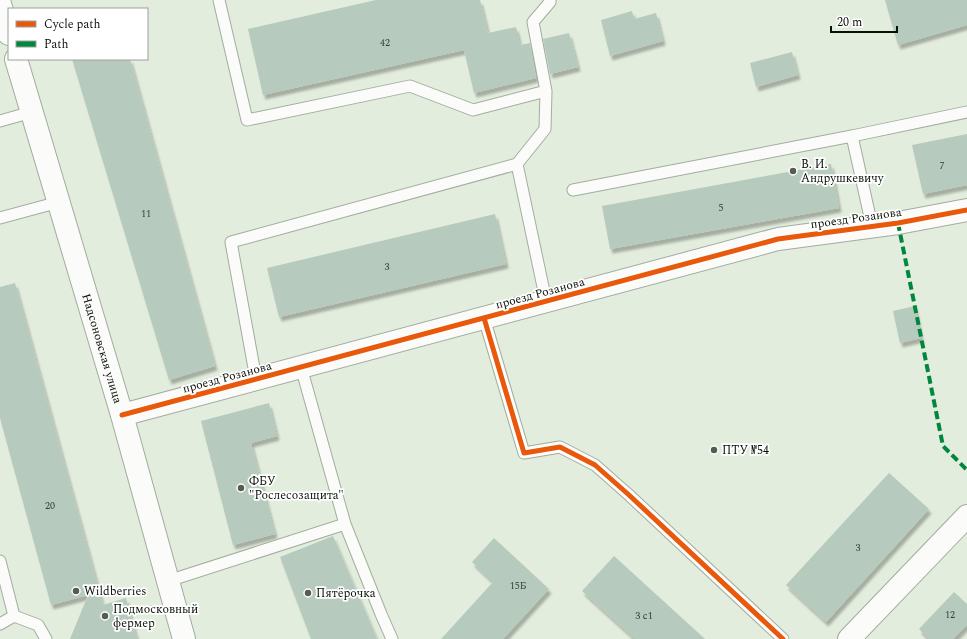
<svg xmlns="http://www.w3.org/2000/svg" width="967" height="639" font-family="Spectral,serif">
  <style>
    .building { fill: #b6cabe; filter: url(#shadow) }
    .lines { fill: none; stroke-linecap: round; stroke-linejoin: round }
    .service-casing { stroke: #a3ac9f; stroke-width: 13 }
    .minor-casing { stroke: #a3ac9f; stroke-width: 24 }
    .service { stroke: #fbfcfa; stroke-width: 11 }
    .minor { stroke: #fbfcfa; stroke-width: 22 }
    .quiet { stroke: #00873e; stroke-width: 4; stroke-dasharray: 8 4; stroke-linecap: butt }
    .cycleway-casing { stroke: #fff; stroke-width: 8 }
    .cycleway { stroke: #e8590c; stroke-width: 5 }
    .poi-dot { fill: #555d52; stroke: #fff; stroke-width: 1.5 }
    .labels { text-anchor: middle; stroke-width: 3.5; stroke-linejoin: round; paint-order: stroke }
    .number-label { font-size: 10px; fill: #343e35 }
    .poi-label { font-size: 12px; fill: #091007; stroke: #fff; text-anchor: start }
    .street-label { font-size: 12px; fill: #091007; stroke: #fff }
  </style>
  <defs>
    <filter id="shadow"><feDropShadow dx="2.5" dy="4.5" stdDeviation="1" flood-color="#0004"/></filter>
  </defs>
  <rect width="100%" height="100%" fill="#e2eddd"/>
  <path class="building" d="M376,0H480L488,33L516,27L520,45L530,43L536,78L474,93L464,50L263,95L248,29Z
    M885,0H967V25L898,45Z
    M632,11L634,19L656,13L663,41L610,56L601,20Z
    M569,33L578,67L550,74L543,39Z
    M792,52L798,75L756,87L750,63Z
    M72,59H130L215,366L169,380Z
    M967,134V185L923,194L912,145Z
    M831,164L839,208L610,249L602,206Z
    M495,214L506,264L279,317L267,268Z
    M15,283L103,605L126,598L137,639H70L88,595L51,605L0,418V287Z
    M915,306L921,338L900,343L893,311Z
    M269,403L277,436L251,443L275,534L233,545L201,421Z
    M889,473L929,509L826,622L786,585Z
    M333,536L377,639H311L280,557Z
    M494,538L549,589L503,639H441L493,582L472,562Z
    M614,556L705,639H635L582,591Z
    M954,592L967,604V625L953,639H929L919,629Z"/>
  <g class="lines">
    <defs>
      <path id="service" d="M219,0L247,120L410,86L473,110L546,91
        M0,121L32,112
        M852,136L967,112
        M517,164L545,129L546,91L533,22L550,2V0
        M573,190L852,136L872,226
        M0,218L59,202
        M484,318L524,453L560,447L595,465L629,495L783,639
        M301,367L345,524L381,614L392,639
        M256,379L231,242L517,164L546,301
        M0,561L14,616L38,625L46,639
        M168,581L345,524
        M0,624L14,616"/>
      <g id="minor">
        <path d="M0,4L9,34"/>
        <path id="s1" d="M16,59L122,415L184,639"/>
        <path d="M122,415L778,239L898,223L967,210"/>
        <path d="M849,639L967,516"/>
      </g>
    </defs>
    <use href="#service" class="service-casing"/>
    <use href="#minor" class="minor-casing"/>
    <use href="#service" class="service"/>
    <use href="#minor" class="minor"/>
    <path class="quiet" d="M898,223L943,446L967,470"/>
    <defs>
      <path id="cycleway" d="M484,318L524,453L560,447L595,465L629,495L783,639
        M122,415L778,239L898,223L967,210"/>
    </defs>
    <use href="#cycleway" class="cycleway-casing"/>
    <use href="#cycleway" class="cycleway"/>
  </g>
  <g class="poi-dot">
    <circle cx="793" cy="171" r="4"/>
    <circle cx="714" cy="450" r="4"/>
    <circle cx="241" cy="488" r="4"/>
    <circle cx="76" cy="591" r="4"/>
    <circle cx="308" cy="593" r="4"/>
    <circle cx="105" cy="616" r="4"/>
  </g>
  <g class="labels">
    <g class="number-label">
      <text x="385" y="46">42</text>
      <text x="942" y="169">7</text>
      <text x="721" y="211">5</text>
      <text x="146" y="217">11</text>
      <text x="387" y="270">3</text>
      <text x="50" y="509">20</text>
      <text x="858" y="551">3</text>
      <text x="518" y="589">15Б</text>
      <text x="950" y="618">12</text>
      <text x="644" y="619">3 с1</text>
    </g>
    <g class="poi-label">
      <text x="801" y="168">В. И.<tspan x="801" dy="14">Андрушкевичу</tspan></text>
      <text x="722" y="454">ПТУ №54</text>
      <text x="249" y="485">ФБУ<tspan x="249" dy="14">"Рослесозащита"</tspan></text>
      <text x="84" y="595">Wildberries</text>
      <text x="316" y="597">Пятёрочка</text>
      <text x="113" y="613">Подмосковный<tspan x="113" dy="14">фермер</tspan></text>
    </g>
    <g class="street-label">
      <text transform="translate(856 218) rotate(-8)" y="4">проезд Розанова</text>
      <text transform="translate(540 293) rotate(-15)" y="4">проезд Розанова</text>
      <text dy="4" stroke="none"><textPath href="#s1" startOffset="302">Надсоновская улица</textPath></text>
      <text transform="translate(227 377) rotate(-15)" y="4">проезд Розанова</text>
    </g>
  </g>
  <rect x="8" y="8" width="140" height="52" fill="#ffffff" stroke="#9d9f9c"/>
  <rect x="16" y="21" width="20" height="6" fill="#e8590c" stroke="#9d9f9c"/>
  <text x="44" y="28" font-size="12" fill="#091007">Cycle path</text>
  <rect x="16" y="41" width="20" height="6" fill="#00873e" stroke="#9d9f9c"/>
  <text x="44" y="48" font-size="12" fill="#091007">Path</text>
  <path d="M831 26v6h66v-6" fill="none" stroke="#091007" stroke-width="2"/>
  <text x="837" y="26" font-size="12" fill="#091007" stroke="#ffffff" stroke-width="3" paint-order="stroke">20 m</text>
</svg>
